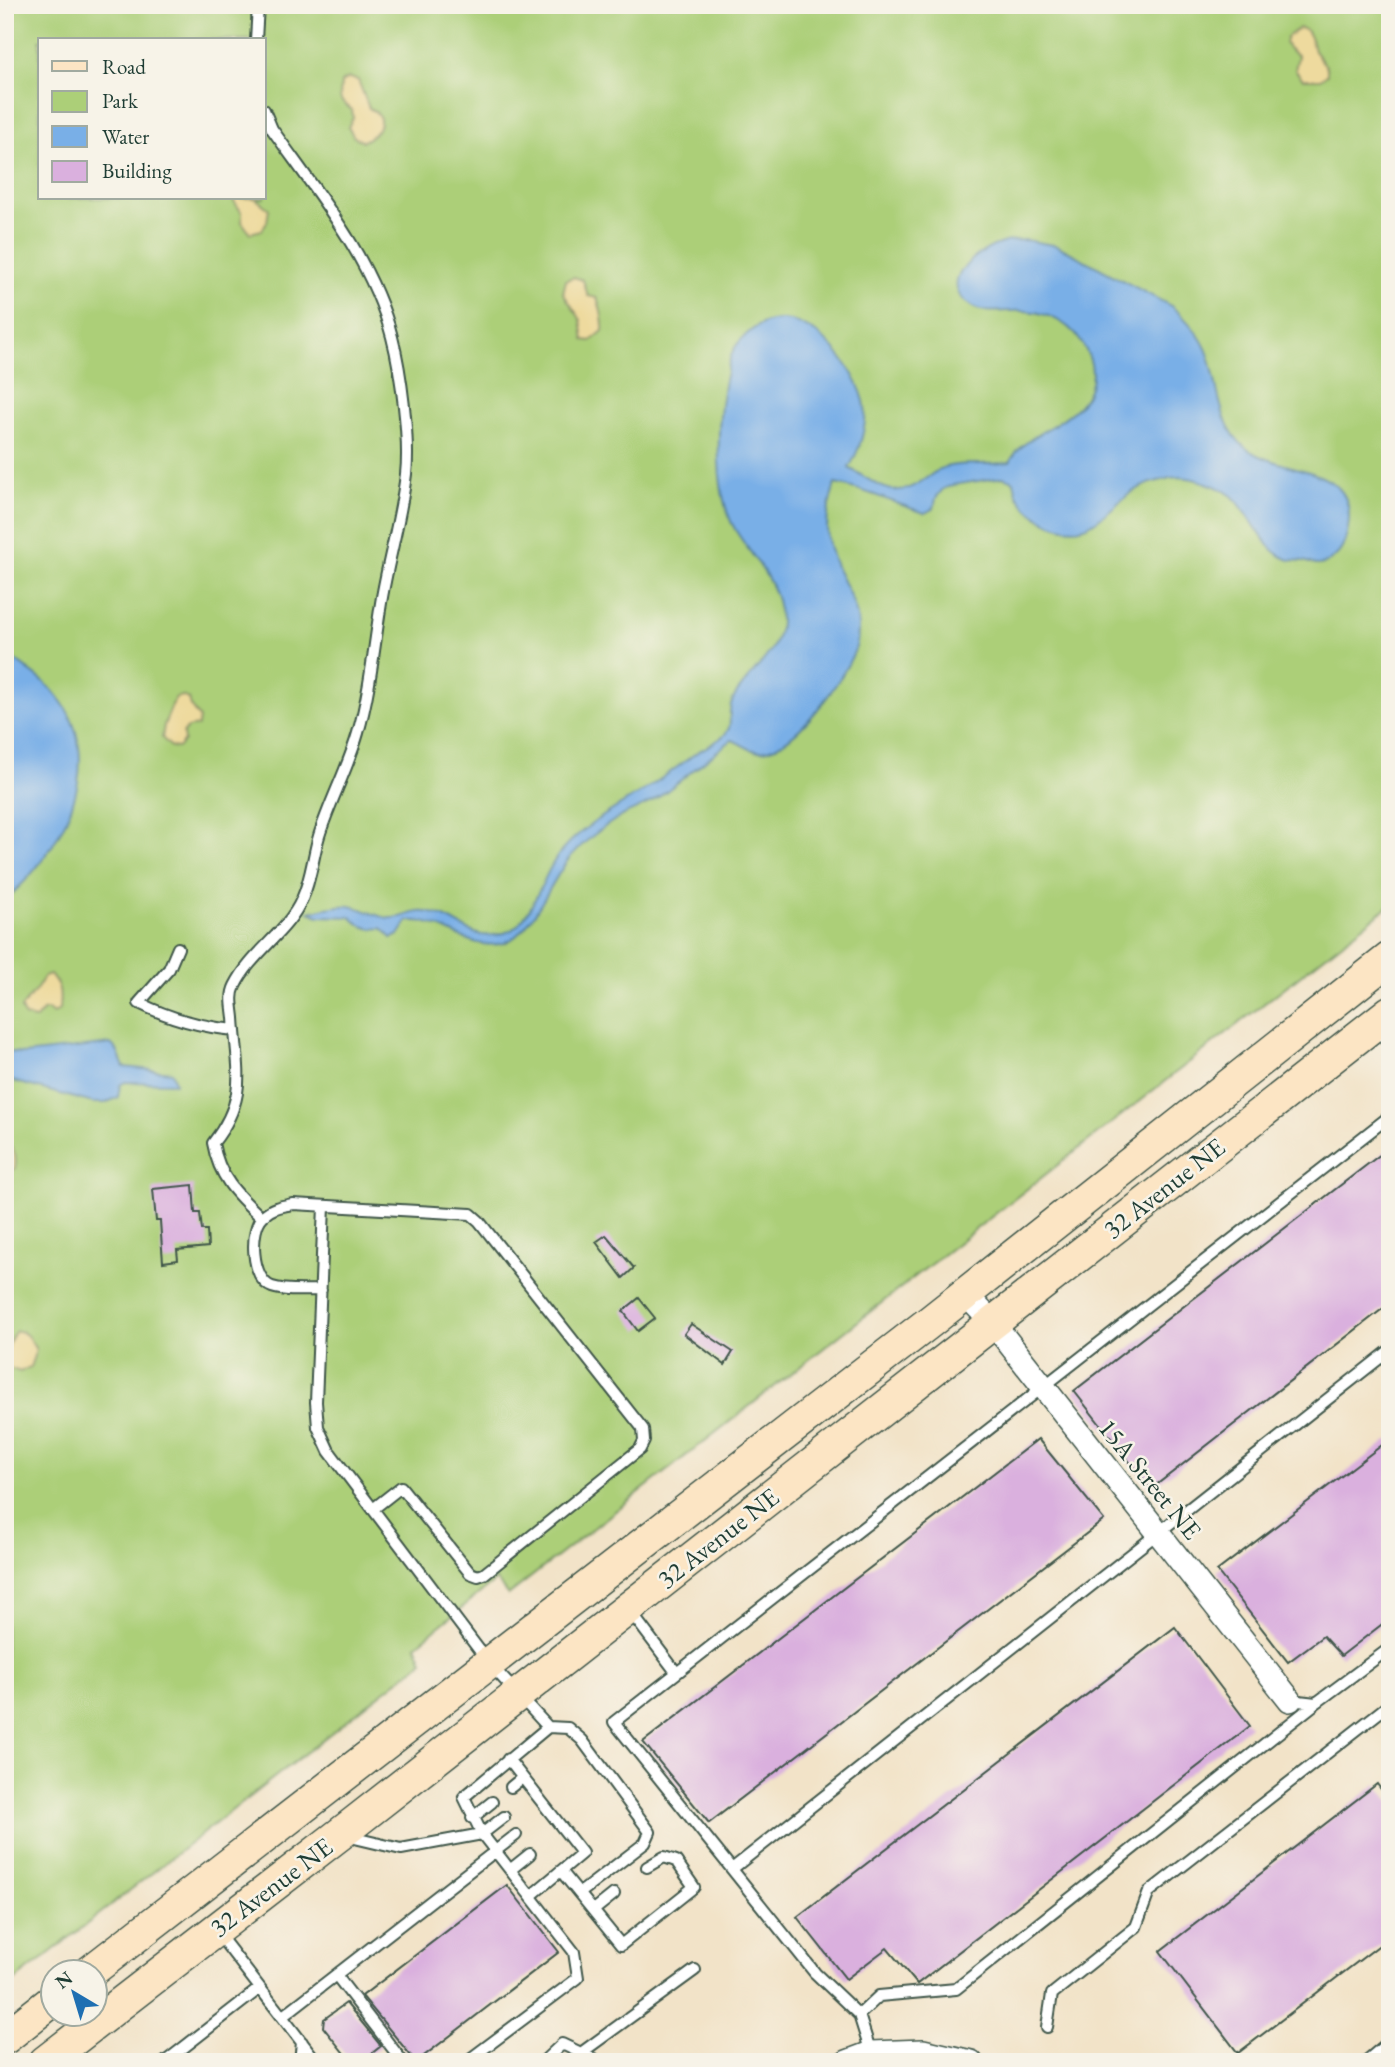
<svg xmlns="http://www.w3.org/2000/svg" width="1395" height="2067" font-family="'EB Garamond',serif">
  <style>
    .green { fill: #accf78; stroke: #668656; stroke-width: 2; fill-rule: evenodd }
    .sand { fill: #eeda9e; stroke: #868c69; stroke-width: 2 }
    .water { fill: #79afe7; stroke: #4c768e; stroke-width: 2 }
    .building { fill: #dab0de }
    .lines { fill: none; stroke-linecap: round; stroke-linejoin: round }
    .service-casing { stroke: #3f564a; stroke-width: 14 }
    .minor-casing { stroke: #3f564a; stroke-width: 26 }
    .secondary-casing { stroke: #3f564a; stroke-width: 35 }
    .service { stroke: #fff; stroke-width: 10 }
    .minor { stroke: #fff; stroke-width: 23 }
    .secondary { stroke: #fce5c4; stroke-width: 32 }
    .labels { text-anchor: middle; stroke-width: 5; stroke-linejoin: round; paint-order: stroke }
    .street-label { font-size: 26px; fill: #1f3d34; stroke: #f7f3e8 }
  </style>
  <rect width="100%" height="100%" fill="#f7f3e8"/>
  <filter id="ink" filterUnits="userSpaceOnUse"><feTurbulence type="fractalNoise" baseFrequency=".0143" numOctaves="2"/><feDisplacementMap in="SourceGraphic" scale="14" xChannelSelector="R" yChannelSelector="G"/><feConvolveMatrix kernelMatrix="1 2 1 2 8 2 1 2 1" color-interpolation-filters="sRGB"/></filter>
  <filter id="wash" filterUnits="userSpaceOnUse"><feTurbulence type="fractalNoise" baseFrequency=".00686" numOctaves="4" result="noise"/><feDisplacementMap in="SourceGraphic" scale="28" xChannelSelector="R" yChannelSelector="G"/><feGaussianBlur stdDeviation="1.57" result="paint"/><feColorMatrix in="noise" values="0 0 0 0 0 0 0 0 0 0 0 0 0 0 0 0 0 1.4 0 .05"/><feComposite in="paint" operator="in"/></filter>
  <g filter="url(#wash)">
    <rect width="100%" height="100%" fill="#f2e3c8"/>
    <path class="green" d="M5,5H1390V905L508,1595L496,1580L416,1645L423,1661L5,1988ZM40,40H264V198H40Z"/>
    <path class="sand" d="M1299,28L1306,30L1311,39L1314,51L1327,67V75L1320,79H1303L1295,70L1298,56L1288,48L1285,43L1287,37Z
      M349,78L358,80L369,108C389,117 379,134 363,141L354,137L348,127L353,118L352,110C337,98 340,102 341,82Z
      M232,198H255L269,209L267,222L262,230L250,233L242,222V213Z
      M574,277L583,280L588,296L597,298C600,305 604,323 603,331L591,341L584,340L581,320L563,293L566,280Z
      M182,696L189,699L191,707L199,718L198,726L187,728L183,733L184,741L178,748L171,747L162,738L164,725L175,698Z
      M50,975C62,986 60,996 59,1010L53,1014L48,1010L43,1011L36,1019C27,1018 23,1018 21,1008L36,990L44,977Z
      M5,1143C15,1147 17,1158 15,1168L10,1171H5Z
      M16,1331C27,1330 31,1342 36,1350L30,1367L20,1372L9,1368C4,1357 8,1341 16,1331Z"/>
    <path class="water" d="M1026,240L1058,246L1171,306C1188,320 1202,335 1209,356C1219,387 1218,426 1246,448C1285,477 1366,462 1346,537C1343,550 1336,559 1323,564C1315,567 1311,563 1303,561C1298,560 1292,561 1287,559C1264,551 1250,512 1232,496C1222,488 1205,482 1193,479C1181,476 1173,477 1162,480C1126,488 1119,507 1091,524C1068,538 1030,518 1018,496C1016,492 1015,486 1014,481L1003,477L953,485L943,489L936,498L934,508L925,513C895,504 866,489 835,484C823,521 824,546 843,581C850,595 858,611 858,626C858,633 858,642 856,647C844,679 797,747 762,751C750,752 743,744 732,740C706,759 682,780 656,799C644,807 630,811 618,818C602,828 585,841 572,855C552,877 532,934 504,943C470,953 441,918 408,921L399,935L392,938L382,928C367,930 361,927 351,917L319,916L309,912C322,909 337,904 350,906C363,908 376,917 390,918C408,919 411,907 436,914C465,922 471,944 507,932C528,925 541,883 552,865C556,857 564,848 570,842C592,821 618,807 643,791C661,779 679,766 696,753C705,747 720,741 726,733C732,726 729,719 730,711C730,701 737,692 743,685C758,665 781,647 780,620C779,583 754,560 736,531C711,491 717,407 729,363C732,350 737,343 747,334C793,291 852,356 864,401C868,416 864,432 859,447C856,455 853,461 849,468C877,483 891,502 922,481C930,476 936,470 945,467C964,462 989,466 1010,462C1027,426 1093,422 1092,372C1092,361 1087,351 1081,342C1067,319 1039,309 1012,311C998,311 984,314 971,306C933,282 979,249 1005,242C1012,240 1020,240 1026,240Z
      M5,652C26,670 45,678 61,701C108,767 59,855 5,900Z
      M111,1044L117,1050L124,1067L172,1072L175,1083L125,1082L120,1085L118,1097L106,1103H93L5,1079V1051L24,1054Z"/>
    <g id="blocks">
      <path class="building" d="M1390,1147V1303L1151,1489L1074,1391Z
        M193,1185L195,1213H200L202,1230H207L208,1247L177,1250L178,1260L163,1262L160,1221H156L153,1189Z
        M606,1235L634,1268L623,1278L596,1242Z
        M639,1298L655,1318L638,1331L623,1311Z
        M691,1324L733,1352L725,1365L684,1334Z
        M1038,1439L1104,1520L709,1823L643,1742Z
        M1390,1439V1618L1341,1656L1323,1636L1288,1662L1217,1571Z
        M1175,1627L1250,1726L917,1984L887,1948L846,1979L797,1917Z
        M1377,1784L1390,1801V1937L1238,2053L1160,1951Z
        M507,1885L559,1952L416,2062L362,1996Z
        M346,2003L381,2046L361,2062H351L323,2027L324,2019Z"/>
    </g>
  </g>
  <g filter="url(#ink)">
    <use href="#blocks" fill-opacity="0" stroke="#3f564a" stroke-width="2"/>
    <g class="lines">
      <defs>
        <path id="service" d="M256,40L258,5
          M178,948L169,969L139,1003C169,1018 201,1027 235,1030
          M1376,1027L1390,1044
          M324,1206L316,1402L318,1427L329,1451L489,1663L548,1727L568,1728L582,1740L650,1832L645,1843L580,1893
          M261,1217C236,1194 219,1177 213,1143C249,1097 237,1070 234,1018C233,1007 230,996 235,986C251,953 287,933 302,899C311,880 313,856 319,836C330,801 348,768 358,733C370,691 374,647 381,603C388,560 401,518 406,474C410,440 401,371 392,337C372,259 318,194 272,129L264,110
          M321,1290C306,1290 287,1292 272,1287C251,1280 249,1229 263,1216C272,1207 282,1206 293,1204L471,1214L479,1221L643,1429L644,1441L640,1449L484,1574L478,1576L470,1573L401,1487L373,1509
          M630,1611L676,1672
          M1290,1700L1316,1703L1390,1648
          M508,1759L582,1853L532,1895
          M511,1787L522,1778
          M472,1818L492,1802
          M346,1836L401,1849L482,1834L504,1817
          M732,1869L1390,1350
          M510,1870L530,1854
          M561,1871L621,1945L694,1887L676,1861L664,1857L647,1867
          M594,1910L614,1894
          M216,1931L317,2062
          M336,1975L403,2062
          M859,2015L815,1973L614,1722L1390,1116
          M283,2016L516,1835
          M1047,2027L1052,1994L1136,1927L1149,1892L1390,1704
          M581,2053L695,1970
          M871,2053L859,2015L879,1996L956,1989L1316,1703
          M165,2062L260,1988
          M300,2062L302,2042
          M466,2062L578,1978L574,1952L482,1834L464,1797L548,1727
          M543,2062L562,2044L600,2062
          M1365,2062L1390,2041"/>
        <path id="minor" d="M965,1294L993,1323L1290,1700
          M847,2062L871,2053L923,2051L971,2062"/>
        <path id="secondary" d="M90,1972L931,1321L1390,958
          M5,2038L52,2001
          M45,2062L340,1834L1390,1012"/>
      </defs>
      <use href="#service" class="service-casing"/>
      <use href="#minor" class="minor-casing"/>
      <use href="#secondary" class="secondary-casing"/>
      <use href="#service" class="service"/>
      <use href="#minor" class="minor"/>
      <use href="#secondary" class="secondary"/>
    </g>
  </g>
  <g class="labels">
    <g class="street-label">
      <text transform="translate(1164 1188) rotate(-38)" y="9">32 Avenue NE</text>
      <text transform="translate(1150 1479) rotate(51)" y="9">15A Street NE</text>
      <text transform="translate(718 1538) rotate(-38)" y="9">32 Avenue NE</text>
      <text transform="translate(271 1887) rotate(-37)" y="9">32 Avenue NE</text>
    </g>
  </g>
  <rect width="1395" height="2067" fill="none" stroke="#f7f3e8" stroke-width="28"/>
  <rect x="38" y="38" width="228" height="161" fill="#f7f3e8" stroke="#a1aaa0" stroke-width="2"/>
  <rect x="52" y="61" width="35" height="10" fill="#fce5c4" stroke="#a1aaa0" stroke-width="2"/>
  <text x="102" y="74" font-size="21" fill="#1f3d34">Road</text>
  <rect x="52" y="91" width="35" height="21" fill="#accf78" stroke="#a1aaa0" stroke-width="2"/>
  <text x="102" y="108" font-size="21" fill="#1f3d34">Park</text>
  <rect x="52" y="126" width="35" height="21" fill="#79afe7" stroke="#a1aaa0" stroke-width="2"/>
  <text x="102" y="144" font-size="21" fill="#1f3d34">Water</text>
  <rect x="52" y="161" width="35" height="21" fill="#dab0de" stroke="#a1aaa0" stroke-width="2"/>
  <text x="102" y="178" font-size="21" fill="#1f3d34">Building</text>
  <g transform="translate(74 1993) rotate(322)"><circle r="33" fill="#f7f3e8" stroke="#a1aaa0" stroke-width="2"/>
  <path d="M0-5L12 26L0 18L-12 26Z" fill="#1f6fb2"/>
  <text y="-10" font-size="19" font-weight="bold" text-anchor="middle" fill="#1f3d34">N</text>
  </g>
</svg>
